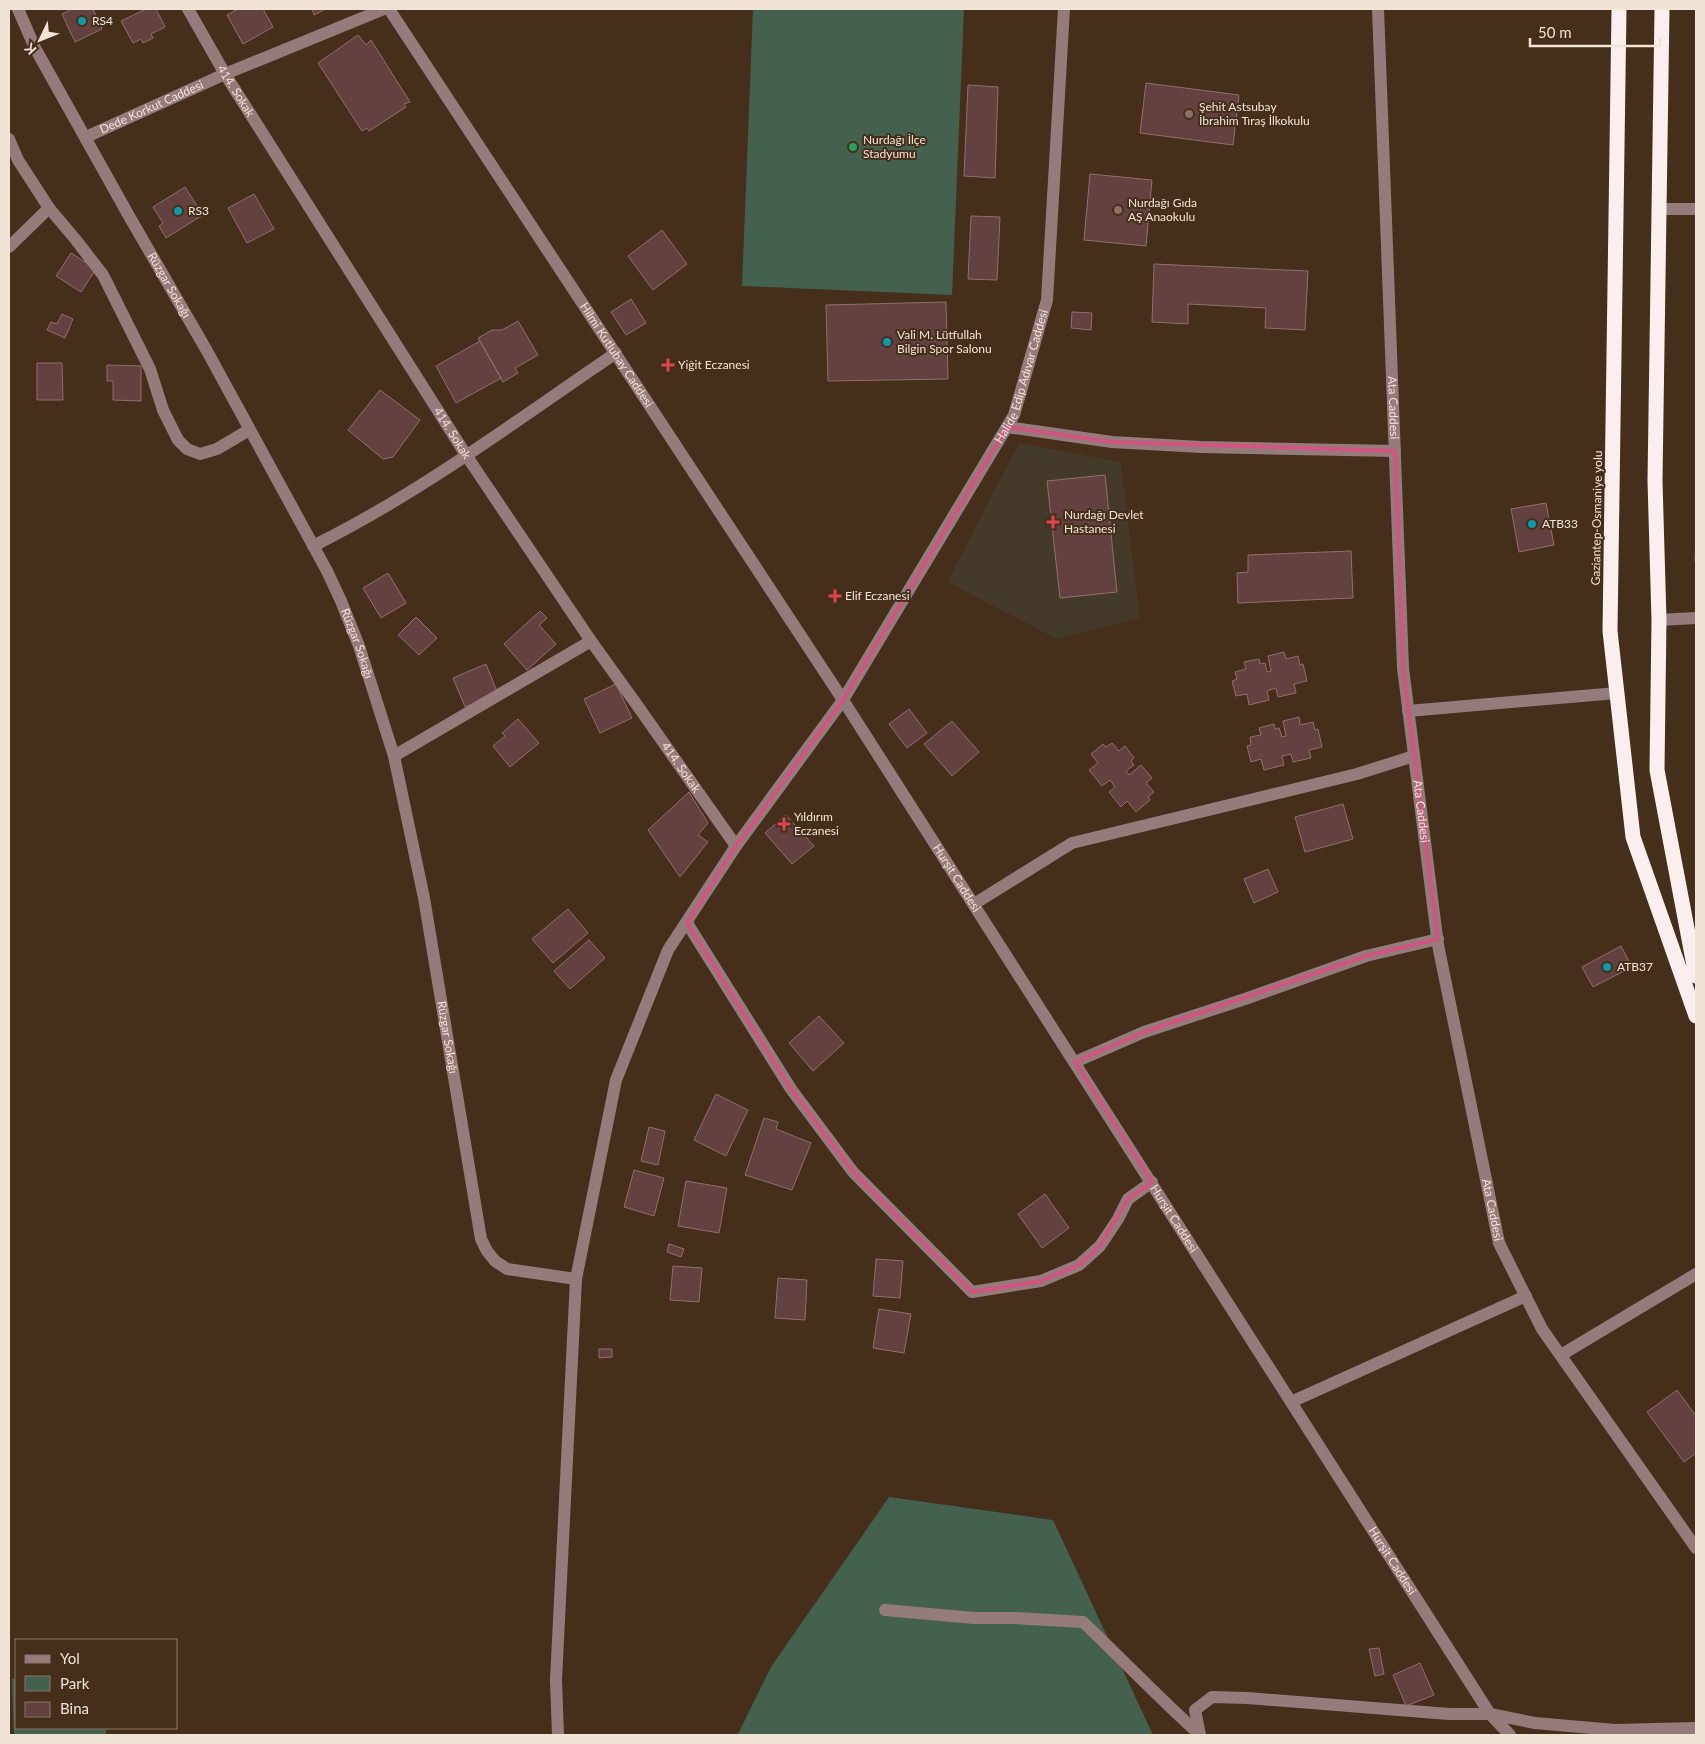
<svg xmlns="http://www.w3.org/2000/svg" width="1705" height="1744" font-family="Lato,sans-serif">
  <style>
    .medical { fill: #433a29 }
    .green { fill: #44614f }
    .building { fill: #624140; stroke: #926f6d }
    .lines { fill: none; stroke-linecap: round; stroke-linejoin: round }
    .minor { stroke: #967b7d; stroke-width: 12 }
    .highway { stroke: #fbeeee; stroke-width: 15 }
    .marked { fill: none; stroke: #d05580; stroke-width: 4; stroke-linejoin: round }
    .culture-dot { fill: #0f9aa8; stroke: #452e1a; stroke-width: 2 }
    .education-dot { fill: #8d6e63; stroke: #452e1a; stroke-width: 2 }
    .leisure-dot { fill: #2e9e5b; stroke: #452e1a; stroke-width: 2 }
    .health-dot { fill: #e0444e; stroke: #452e1a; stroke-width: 2 }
    .labels { text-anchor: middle; stroke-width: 4; stroke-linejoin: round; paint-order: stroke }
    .poi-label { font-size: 12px; fill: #f2e3d7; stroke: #452e1a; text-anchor: start }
    .street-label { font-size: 12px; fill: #f2e3d7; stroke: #452e1a }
  </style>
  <rect width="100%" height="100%" fill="#452e1a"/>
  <path class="medical" d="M1019,443L1121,462L1140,618L1057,639L947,582Z"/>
  <path class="green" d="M753,9H964L952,295L742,286Z
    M889,1497L1053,1520L1153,1735H736L739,1732L771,1667Z
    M12,1679H16V1728H106V1735H14Z"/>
  <path class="building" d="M72,9H93L102,29L75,42L62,14Z
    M146,9H156L165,27L151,34L153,38L143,43L141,39L133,43L121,21Z
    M238,9H263L273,27L243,44L227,15Z
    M312,9H326L314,15Z
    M358,35L366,45L371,40L410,102L404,104L406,107L369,131L367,128L362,131L318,63Z
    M1146,83L1239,95L1233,145L1140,133Z
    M968,85L998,87L995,178L964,176Z
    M1090,174L1152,180L1146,246L1084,240Z
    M185,187L203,215L166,238L159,226L163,223L153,207Z
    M254,194L274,229L247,243L228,208Z
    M971,216L1000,217L997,280L968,279Z
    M662,230L687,264L653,290L628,256Z
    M71,253L96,269L81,292L56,276Z
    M1154,264L1308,271L1305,330L1265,328L1266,308L1188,304V324L1152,322Z
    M631,299L646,323L626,335L611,312Z
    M946,302L948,379L828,381L826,305Z
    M1072,312L1092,313L1091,330L1071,328Z
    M62,314L73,319L65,338L47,330L51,322L57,324Z
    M518,321L538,355L515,368L518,373L503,382L478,338L492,330H502Z
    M480,341L501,378L456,403L436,366Z
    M37,363H62L63,400H37Z
    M107,365L141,366V401L113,400V381H107Z
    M380,390L420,420L393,457L383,459L348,430Z
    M1105,475L1117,592L1060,598L1047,481Z
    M1546,503L1554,545L1519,552L1511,509Z
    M1696,532V562H1695Z
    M1351,551L1353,598L1238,603L1237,573L1248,572V555Z
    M388,573L406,603L381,618L363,588Z
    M540,611L547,618L539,625L556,644L527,670L504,644Z
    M416,617L437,638L419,655L398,635Z
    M1284,652L1286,659L1298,656L1300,665L1303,664L1307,681L1294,684L1296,693L1278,697L1276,688L1267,691L1269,700L1249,705L1247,694L1236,696L1232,681L1237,679L1235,672L1246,669L1244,662L1259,659L1260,664L1265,663L1267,672L1271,671L1268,656Z
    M486,664L498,694L465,707L453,678Z
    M616,684L632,718L600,733L584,699Z
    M909,709L927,733L907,748L889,724Z
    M1299,717L1300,725L1313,722L1315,730L1318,729L1322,747L1309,750L1311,758L1293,762L1291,754L1282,756L1284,765L1264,770L1261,759L1251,762L1247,746L1251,745L1250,737L1261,735L1259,728L1274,724L1275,729L1279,728L1282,737L1286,736L1283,721Z
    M518,719L539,743L510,767L493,746L505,736L502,733Z
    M952,721L979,752L952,776L924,744Z
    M1112,743L1119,751L1125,746L1134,758L1131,761L1134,765L1126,771L1129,775L1141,765L1152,778L1146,783L1154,792L1148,797L1150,800L1136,812L1127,801L1121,807L1109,792L1115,787L1110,780L1102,786L1089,770L1098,763L1091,754L1103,744L1106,747Z
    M689,792L708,823L698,835L708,842L680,877L648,830Z
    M1343,804L1353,839L1305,852L1295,817Z
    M786,815L814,846L792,864L765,833Z
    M1268,869L1278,892L1254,903L1244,879Z
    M568,909L588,933L553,963L532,939Z
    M589,940L605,958L570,989L554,971Z
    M1621,946L1632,967L1593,987L1582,967Z
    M819,1016L844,1043L813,1071L789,1043Z
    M716,1094L748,1110L726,1156L694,1140Z
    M764,1118L778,1122L776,1129L811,1143L792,1190L745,1175Z
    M649,1127L665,1131L658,1165L641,1161Z
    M634,1170L664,1178L654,1216L624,1207Z
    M686,1181L727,1188L719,1233L678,1226Z
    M1045,1194L1069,1228L1042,1248L1018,1214Z
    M669,1244L684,1249L681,1257L667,1252Z
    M876,1259L903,1261L900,1298L873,1296Z
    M673,1266L702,1268L699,1302L670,1300Z
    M778,1278L807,1280L805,1320L775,1318Z
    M879,1309L911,1314L904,1353L873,1348Z
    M599,1349H612V1357L599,1358Z
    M1677,1390L1696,1416V1453L1684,1462L1647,1412Z
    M1379,1648L1384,1674L1375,1676L1369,1649Z
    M1420,1663L1434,1695L1406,1706L1393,1675Z"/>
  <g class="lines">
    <g class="minor">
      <path id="s1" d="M18,9L35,48L129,216L207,351L327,571L341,601L359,646L394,756L424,898L481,1239L487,1251L495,1261L507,1269L576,1279"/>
      <path id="s2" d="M188,9L225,74L466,455L591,641L637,705L736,846"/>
      <path id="s3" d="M389,9L843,700L1490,1714L1510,1735"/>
      <path id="s4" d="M1378,9L1403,668L1438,945L1499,1243L1542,1329L1696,1548"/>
      <path id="s5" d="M86,137L225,74L384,9"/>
      <path d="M9,139L18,160L49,208L76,240L103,275L150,369L163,410L178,440L187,449L200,454L217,449L249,430"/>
      <path d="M1659,209H1696"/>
      <path d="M9,247L49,208"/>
      <path d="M1007,427L1112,442L1201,447L1395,451"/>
      <path d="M313,546C420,493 517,420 616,353"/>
      <path d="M1659,620L1696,618"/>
      <path d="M1408,711L1617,693"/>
      <path d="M394,756L591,641"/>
      <path d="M974,904L1072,843L1357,774L1414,756"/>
      <path d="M687,923L791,1089L853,1172L972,1292L1041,1281L1079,1265L1100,1246L1118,1219L1128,1199L1152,1182"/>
      <path d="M1075,1062L1144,1032L1245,999L1366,956L1438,939"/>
      <path d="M1561,1355L1696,1274"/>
      <path d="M1291,1402L1526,1296"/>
      <path d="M885,1610L974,1618H1014L1083,1622C1122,1659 1159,1698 1199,1734"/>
      <path id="s6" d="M558,1735L556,1680L576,1279L616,1080L668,950L736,846L843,700L1014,415L1047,300L1064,9"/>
      <path d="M1200,1735L1195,1710L1212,1697L1247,1698L1449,1714H1490L1535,1723L1615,1730L1696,1728"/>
    </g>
    <path class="highway" d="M1619,9L1610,631L1633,837L1696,1016
      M1662,9L1655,481L1659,620L1657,770L1696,976"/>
  </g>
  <path class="marked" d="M1007,427L1112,442L1395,451L1403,668L1438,939L1366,956L1144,1032L1075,1062L1152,1182L1128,1199L1100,1246L1079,1265L1041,1281L972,1292L853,1172L791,1089L687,923L736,846L843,700Z"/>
  <g class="culture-dot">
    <circle cx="82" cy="21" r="5"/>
    <circle cx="178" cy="211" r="5"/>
    <circle cx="887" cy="342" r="5"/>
    <circle cx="1532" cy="524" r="5"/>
    <circle cx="1607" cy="967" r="5"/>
  </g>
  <g class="education-dot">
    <circle cx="1189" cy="114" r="5"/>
    <circle cx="1118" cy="210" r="5"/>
  </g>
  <circle class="leisure-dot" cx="853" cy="147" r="5"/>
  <g class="health-dot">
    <path d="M665.5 357.5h5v5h5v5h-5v5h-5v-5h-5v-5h5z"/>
    <path d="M1050.5 514.5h5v5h5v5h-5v5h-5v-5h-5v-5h5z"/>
    <path d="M832.5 588.5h5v5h5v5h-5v5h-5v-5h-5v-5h5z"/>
    <path d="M781.5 816.5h5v5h5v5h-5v5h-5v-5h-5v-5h5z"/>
  </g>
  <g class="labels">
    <g class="poi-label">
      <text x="92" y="25">RS4</text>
      <text x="1199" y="111">Şehit Astsubay<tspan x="1199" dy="14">İbrahim Tıraş İlkokulu</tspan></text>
      <text x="863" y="144">Nurdağı İlçe<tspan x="863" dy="14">Stadyumu</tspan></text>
      <text x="1128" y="207">Nurdağı Gıda<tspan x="1128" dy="14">AŞ Anaokulu</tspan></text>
      <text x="188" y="215">RS3</text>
      <text x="897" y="339">Vali M. Lütfullah<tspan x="897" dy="14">Bilgin Spor Salonu</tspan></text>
      <text x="678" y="369">Yiğit Eczanesi</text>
      <text x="1064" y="519">Nurdağı Devlet<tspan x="1064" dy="14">Hastanesi</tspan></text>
      <text x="1542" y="528">ATB33</text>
      <text x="845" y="600">Elif Eczanesi</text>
      <text x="794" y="821">Yıldırım<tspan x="794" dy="14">Eczanesi</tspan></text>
      <text x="1617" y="971">ATB37</text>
    </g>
    <g class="street-label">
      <text dy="4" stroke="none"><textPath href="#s2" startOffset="95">414. Sokak</textPath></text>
      <text dy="4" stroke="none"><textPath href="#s5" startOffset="72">Dede Korkut Caddesi</textPath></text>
      <text dy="4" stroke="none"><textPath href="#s1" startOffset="315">Rüzgar Sokağı</textPath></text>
      <text dy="4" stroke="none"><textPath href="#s3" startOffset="414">Hilmi Kutlubay Caddesi</textPath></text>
      <text dy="4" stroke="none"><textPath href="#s6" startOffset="1476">Halide Edip Adıvar Caddesi</textPath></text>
      <text dy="4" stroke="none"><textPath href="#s4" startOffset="399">Ata Caddesi</textPath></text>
      <text dy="4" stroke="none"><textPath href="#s2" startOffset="500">414. Sokak</textPath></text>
      <text transform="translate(1597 518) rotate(-89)" y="4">Gaziantep-Osmaniye yolu</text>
      <text dy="4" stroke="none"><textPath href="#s1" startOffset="720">Rüzgar Sokağı</textPath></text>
      <text dy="4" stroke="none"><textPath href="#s2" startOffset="905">414. Sokak</textPath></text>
      <text dy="4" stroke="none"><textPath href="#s4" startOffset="804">Ata Caddesi</textPath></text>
      <text dy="4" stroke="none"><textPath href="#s3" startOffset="1038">Hurşit Caddesi</textPath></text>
      <text dy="4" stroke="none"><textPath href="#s1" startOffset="1125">Rüzgar Sokağı</textPath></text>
      <text dy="4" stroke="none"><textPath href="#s4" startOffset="1209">Ata Caddesi</textPath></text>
      <text dy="4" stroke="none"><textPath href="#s3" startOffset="1442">Hurşit Caddesi</textPath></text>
      <text dy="4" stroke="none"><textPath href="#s3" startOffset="1848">Hurşit Caddesi</textPath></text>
    </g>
  </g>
  <rect width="1705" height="1744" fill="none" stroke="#f2e3d7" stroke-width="20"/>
  <rect x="15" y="1639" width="162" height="90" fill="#452e1a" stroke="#8a7666"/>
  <rect x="25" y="1655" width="25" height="8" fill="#967b7d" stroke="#8a7666"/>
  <text x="60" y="1664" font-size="15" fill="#f2e3d7">Yol</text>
  <rect x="25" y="1676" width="25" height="15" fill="#44614f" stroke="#8a7666"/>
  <text x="60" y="1689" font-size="15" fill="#f2e3d7">Park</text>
  <rect x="25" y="1702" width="25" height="15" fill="#624140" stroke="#8a7666"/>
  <text x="60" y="1714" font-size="15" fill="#f2e3d7">Bina</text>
  <g transform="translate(40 40) rotate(227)" stroke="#452e1a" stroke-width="4" paint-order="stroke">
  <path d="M0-4L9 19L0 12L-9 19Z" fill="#f2e3d7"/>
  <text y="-8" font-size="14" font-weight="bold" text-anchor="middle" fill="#f2e3d7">K</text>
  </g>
  <path d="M1530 38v8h130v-8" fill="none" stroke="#f2e3d7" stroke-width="2.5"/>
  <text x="1538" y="38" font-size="15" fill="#f2e3d7" stroke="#452e1a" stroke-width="4" paint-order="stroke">50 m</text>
</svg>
